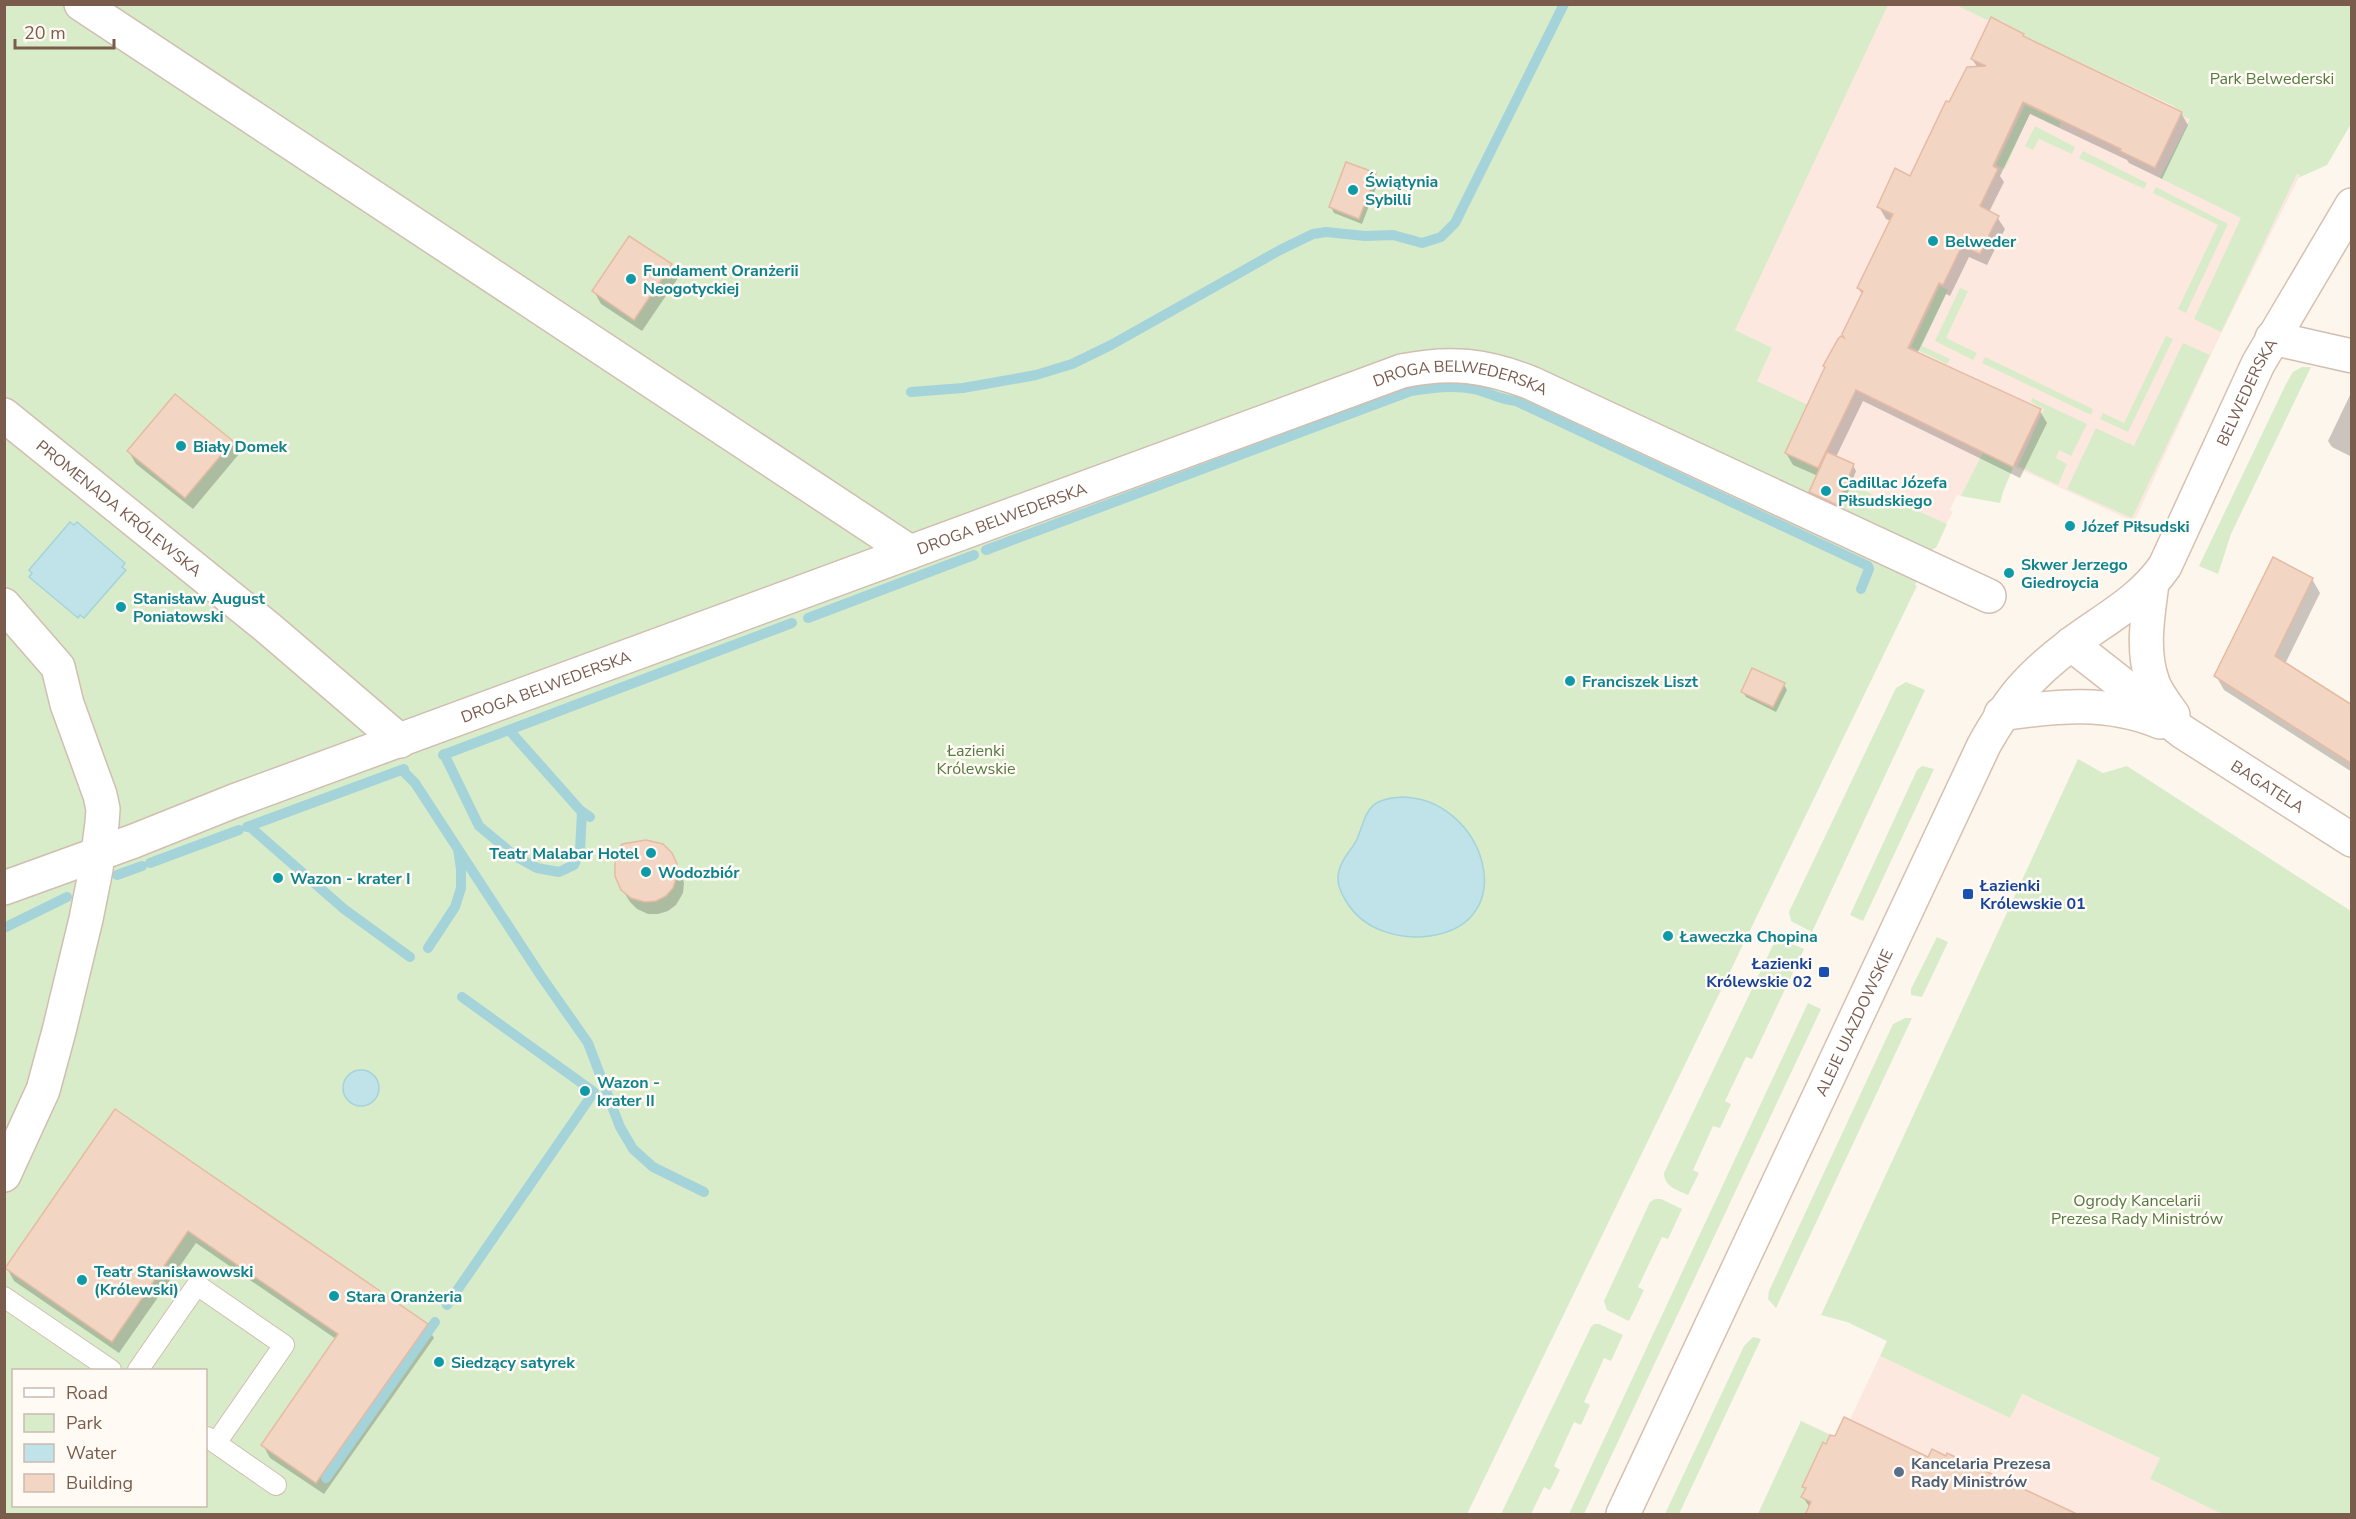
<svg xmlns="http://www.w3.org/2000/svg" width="2356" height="1519" font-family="'Nunito Sans',sans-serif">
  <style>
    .commercial { fill: #fde8e0 }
    .green { fill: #d8ecc9; fill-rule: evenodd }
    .water { fill: #bfe3e8; stroke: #a5d3da; stroke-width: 1.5 }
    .shadow { fill: #0003 }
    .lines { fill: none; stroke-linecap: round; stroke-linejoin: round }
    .stream { stroke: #a5d3da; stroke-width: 10 }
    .building { fill: #f3d5c3; stroke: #e6bba3; stroke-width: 1.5 }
    .lane-casing { stroke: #d1beb0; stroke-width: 22 }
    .street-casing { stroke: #d1beb0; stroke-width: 36 }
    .secondary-casing { stroke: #d6c0b0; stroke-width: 36 }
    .lane { stroke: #fff; stroke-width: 20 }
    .street { stroke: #fff; stroke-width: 33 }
    .secondary { stroke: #fff; stroke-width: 33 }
    .culture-dot { fill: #0f9aa8; stroke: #fffaf3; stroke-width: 2 }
    .transit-dot { fill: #1a4fb4; stroke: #fffaf3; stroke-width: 2 }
    .service-dot { fill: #5c6f8a; stroke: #fffaf3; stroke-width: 2 }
    .labels { text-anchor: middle; stroke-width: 5; stroke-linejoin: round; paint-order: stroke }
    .park-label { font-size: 16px; fill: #537a41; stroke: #fffaf3 }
    .culture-label { font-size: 16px; font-weight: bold; fill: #0d838f; stroke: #fffaf3; text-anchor: start }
    .street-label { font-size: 16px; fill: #7a5c4d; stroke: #fffaf3 }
    .transit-label { font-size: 16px; font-weight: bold; fill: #164399; stroke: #fffaf3; text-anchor: start }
    .service-label { font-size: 16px; font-weight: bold; fill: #4e5e75; stroke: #fffaf3; text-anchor: start }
  </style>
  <rect width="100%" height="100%" fill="#fdf6ec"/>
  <path class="commercial" d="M1809,5H2351L2300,175L2216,344L2134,522L1983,452L1961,496L1957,495L1950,510L1953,512L1946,524L1889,498L1888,501L1785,453L1774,389L1743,374L1667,319Z
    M1880,1356L2010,1418L2021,1394L2160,1458L2150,1479L2222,1514H1758L1801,1421L1835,1436L1844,1417L1850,1419Z"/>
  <path class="green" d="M5,5H1888L1735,330L1772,348L1757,381L1808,405L1785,453L1887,501L1889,498L1947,524L1936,548H1934L1915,585L1917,586L1915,590L1467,1514H5ZM14,1370H206V1506H14Z
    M1956,5H2351V124L2327,165L2298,178L2300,175L2297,174L2221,332L2194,319L2241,218L2160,178L2190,119L2180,115L2181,112L2174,106L2023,36L2024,34L2000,20H1987Z
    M2025,105L2061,122L2059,127L2030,113L2005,169L1996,165Z
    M2035,126L2075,147L2072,154L2039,139L2033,150L2025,146Z
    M2083,151L2147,183L2144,189L2079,158Z
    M2156,187L2228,224L2186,313L2178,309L2218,225L2153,193Z
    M1940,286L1948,290L1922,346L1950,359L1947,364L1911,347Z
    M1960,288L1968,291L1946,338L1977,353L1973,360L1935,341Z
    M2166,336L2173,339L2128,432L2100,419L2103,413L2124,423Z
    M2183,343L2210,355L2132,518L2067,489L2096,428L2134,446Z
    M1985,357L2093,409L2091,415L1982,363Z
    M2302,367H2311L2231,534L2218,574L2199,566L2286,384L2293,372Z
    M2032,398L2087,424L2071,456L2059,450L2056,458L2067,464L2058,485L2018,466L2044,409L2031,402Z
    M1983,452L2013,468L2003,492L2000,503L1961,496Z
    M1906,682L1925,690L1812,932L1791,921L1789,912L1896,688Z
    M2078,759L2103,773L2127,766L2351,911V1514H2222L2150,1479L2160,1458L2022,1394L2010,1418L1880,1356L1887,1341L1847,1322L1821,1315Z
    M1922,766L1934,769L1863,921L1850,915L1917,770Z
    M1937,937L1948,942L1922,997L1911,995V989Z
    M1783,940L1804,949L1752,1059L1746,1057L1725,1101L1731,1104L1720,1128L1713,1126L1693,1170L1699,1173L1688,1195C1678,1190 1664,1187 1664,1173L1773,945L1776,941Z
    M1808,1003L1821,1009L1584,1514H1569Z
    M1905,1018H1912L1776,1308L1768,1299L1769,1291L1893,1024Z
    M1655,1199H1661L1682,1209L1668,1239L1662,1237L1638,1287L1644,1290L1629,1321L1607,1310L1604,1301L1650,1202Z
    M1594,1324H1599L1623,1335L1611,1361L1604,1358L1584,1402L1590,1405L1581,1425L1574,1422L1554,1466L1560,1470L1550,1490L1544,1487L1531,1514H1501L1591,1327Z
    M1753,1337L1761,1339L1679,1514H1665L1744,1346Z
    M1801,1421L1830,1435L1826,1444L1823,1442L1802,1487L1806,1488L1802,1497L1811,1502L1805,1514H1758Z"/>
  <path class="water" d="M70,522L74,525L77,522L125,563L122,567L126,570L84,618L80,615L78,618L29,577L32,573L29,570Z
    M1402,797C1484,798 1524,923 1430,936C1398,940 1363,930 1346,901C1340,891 1336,882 1339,871C1341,859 1352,850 1357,839C1368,812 1366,799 1402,797Z
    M343 1088a18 18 0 1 1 36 0a18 18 0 1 1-36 0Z"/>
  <path class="shadow" d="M2023,35L2025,38L2181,113L2188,125L2162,179L2129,163L2127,160L2030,114L2000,176L2004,182L1989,212L1997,217L2005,229L1987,265L1969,257L1950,296L1946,294L1917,354L2040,411L2047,423L2020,478L1863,401L1836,457L1853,465L1856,471L1841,510L1814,497L1811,491L1818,476L1793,465L1786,453L1847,341L1862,294L1858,288L1891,221L1886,219L1879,207L1910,178L1950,104L1978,68L1972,59Z
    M1375,174L1379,180L1362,224L1334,213L1331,207Z
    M670,265L678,278L642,331L601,304L594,291Z
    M2351,393H2352V457L2332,447L2328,441Z
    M232,442L239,454L193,509L136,464L129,452Z
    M2312,579L2320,593L2285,664L2352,707V772L2224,690L2216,676Z
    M1784,685L1787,690L1776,712L1746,697L1743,692Z
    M672,856L680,870L684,883L683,893L676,905L668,911L658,914H648L637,909L630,902L622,889Z
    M116,1111L426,1325L434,1338L324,1494L270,1458L263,1445L336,1339L196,1243L119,1353L14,1281L7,1268Z
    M1929,1459L1810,1508L1803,1497L1806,1491L1804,1487Z"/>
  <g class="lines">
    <path class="stream" d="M911,392L963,388L1036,375L1072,364L1111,345L1280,250L1313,234L1326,232L1365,236L1393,235L1422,243L1441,237L1455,223L1564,4
      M986,550L1411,391C1432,388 1453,385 1474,389C1489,392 1500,400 1516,401L1868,566L1869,569L1861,589
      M808,618L974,555
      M509,730L580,810L590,817
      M444,754L479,826L515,856L537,868L559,872L574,865L580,851L582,812
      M443,755L792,623
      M402,770L415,783L458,849L461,869V888L455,907L428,948
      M249,826L344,909L410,957
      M247,827L404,769
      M458,849L541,976L588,1043L620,1127L633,1149L653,1167L704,1192
      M150,863L239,830
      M117,875L142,866
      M4,928L67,897
      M447,1305L594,1092L462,997
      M326,1478L435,1322"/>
  </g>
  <path class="building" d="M1991,17L2024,34L2023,36L2182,112L2155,168L2120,151L2121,149L2023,102L1993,166L1998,169L1980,206L1999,216L1993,227L1980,254L1962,246L1943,285L1939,283L1908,348L2041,409L2013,467L1856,390L1818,468L1785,453L1816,386L1825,367L1823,366L1838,339L1841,336L1844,338L1842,334L1863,291L1857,288L1893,214L1877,207L1895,168L1910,176L1946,101L1949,102L1967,67L1986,66L1971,59Z
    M1346,162L1376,173L1359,219L1329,207Z
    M629,236L672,264L634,320L592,291Z
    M175,394L233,441L185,498L127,451Z
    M1827,452L1854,464L1837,505L1809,492Z
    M2273,557L2313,578L2275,656L2352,705V764L2214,676Z
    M1752,668L1785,683L1773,707L1741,692Z
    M646,840L663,844L672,853L677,864V875L673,888L666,896L656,901L645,902L631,898L621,890L615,876V854L622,844Z
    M115,1109L428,1324L316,1483L261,1445L338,1334L188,1231L112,1342L5,1268Z
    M1844,1417L1928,1457L1932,1449L1946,1456L1947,1453L2079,1515H1805L1811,1502L1801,1497L1806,1488L1802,1487L1823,1442L1826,1444L1830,1435L1835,1436Z"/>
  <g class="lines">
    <defs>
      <path id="lane" d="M4,1297L111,1370
        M138,1370L197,1285L284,1345L216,1443
        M207,1437L276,1485"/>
      <g id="street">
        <path d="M81,4L910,552"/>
        <path d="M2272,338L2352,356"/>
        <path id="s1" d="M4,415L267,627L400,741"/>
        <path d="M4,605L58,667L67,704L100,795L103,809L102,823L96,869L86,919L59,1031L43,1090L4,1175"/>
        <path id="s2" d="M4,888L134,841L234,801L1402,371C1451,361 1485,365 1531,383L1989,596"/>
      </g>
      <g id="secondary">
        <path d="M2152,583C2148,616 2141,650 2153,683C2157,694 2166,705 2173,715"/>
        <path id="s3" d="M2071,644L2183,732L2352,840"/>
        <path d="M2001,714C2055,706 2108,700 2160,722"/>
        <path id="s4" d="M1623,1514L1984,745C2010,699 2028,677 2070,645C2103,620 2141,601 2165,566L2258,364L2352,205"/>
      </g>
    </defs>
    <use href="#lane" class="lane-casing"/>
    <use href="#street" class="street-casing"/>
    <use href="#secondary" class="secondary-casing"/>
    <use href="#lane" class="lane"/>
    <use href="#street" class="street"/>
    <use href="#secondary" class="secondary"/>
  </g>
  <g class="culture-dot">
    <circle cx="1353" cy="190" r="6"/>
    <circle cx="1933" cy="241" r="6"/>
    <circle cx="631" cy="279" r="6"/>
    <circle cx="181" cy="446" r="6"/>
    <circle cx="1826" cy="491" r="6"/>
    <circle cx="2070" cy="526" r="6"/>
    <circle cx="2009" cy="573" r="6"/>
    <circle cx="121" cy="607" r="6"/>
    <circle cx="1570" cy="681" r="6"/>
    <circle cx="651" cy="853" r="6"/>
    <circle cx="646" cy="872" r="6"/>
    <circle cx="278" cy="878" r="6"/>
    <circle cx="1668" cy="936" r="6"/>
    <circle cx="585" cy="1091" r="6"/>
    <circle cx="82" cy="1280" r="6"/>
    <circle cx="334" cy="1296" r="6"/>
    <circle cx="439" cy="1362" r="6"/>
  </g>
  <g class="transit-dot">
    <rect x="1962" y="888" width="12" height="12" rx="3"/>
    <rect x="1818" y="966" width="12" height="12" rx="3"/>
  </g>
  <circle class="service-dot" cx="1899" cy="1472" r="6"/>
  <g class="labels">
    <g class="park-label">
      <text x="2272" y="84">Park Belwederski</text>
      <text x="976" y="756">Łazienki<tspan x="976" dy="18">Królewskie</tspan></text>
      <text x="2137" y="1206">Ogrody Kancelarii<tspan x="2137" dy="18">Prezesa Rady Ministrów</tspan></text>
    </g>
    <g class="culture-label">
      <text x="1365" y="187">Świątynia<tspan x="1365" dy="18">Sybilli</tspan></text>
      <text x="1945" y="247">Belweder</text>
      <text x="643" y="276">Fundament Oranżerii<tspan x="643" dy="18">Neogotyckiej</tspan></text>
      <text x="193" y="452">Biały Domek</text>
      <text x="1838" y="488">Cadillac Józefa<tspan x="1838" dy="18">Piłsudskiego</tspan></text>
      <text x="2082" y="532">Józef Piłsudski</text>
      <text x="2021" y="570">Skwer Jerzego<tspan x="2021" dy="18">Giedroycia</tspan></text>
      <text x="133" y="604">Stanisław August<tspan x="133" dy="18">Poniatowski</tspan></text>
      <text x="1582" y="687">Franciszek Liszt</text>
      <text x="639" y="859" text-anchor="end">Teatr Malabar Hotel</text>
      <text x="658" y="878">Wodozbiór</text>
      <text x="290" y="884">Wazon - krater I</text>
      <text x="1680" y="942">Ławeczka Chopina</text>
      <text x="597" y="1088">Wazon -<tspan x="597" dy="18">krater II</tspan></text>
      <text x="94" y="1277">Teatr Stanisławowski<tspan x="94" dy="18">(Królewski)</tspan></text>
      <text x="346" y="1302">Stara Oranżeria</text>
      <text x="451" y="1368">Siedzący satyrek</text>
    </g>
    <g class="street-label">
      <text dy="6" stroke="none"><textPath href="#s2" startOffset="1550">DROGA BELWEDERSKA</textPath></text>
      <text dy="6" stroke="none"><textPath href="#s4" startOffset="1299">BELWEDERSKA</textPath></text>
      <text dy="6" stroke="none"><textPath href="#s1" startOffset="148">PROMENADA KRÓLEWSKA</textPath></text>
      <text dy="6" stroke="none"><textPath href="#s2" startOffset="1064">DROGA BELWEDERSKA</textPath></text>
      <text dy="6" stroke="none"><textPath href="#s2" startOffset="578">DROGA BELWEDERSKA</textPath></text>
      <text dy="6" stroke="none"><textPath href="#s3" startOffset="243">BAGATELA</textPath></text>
      <text dy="6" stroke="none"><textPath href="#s4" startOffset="543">ALEJE UJAZDOWSKIE</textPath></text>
    </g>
    <g class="transit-label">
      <text x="1980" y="891">Łazienki<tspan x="1980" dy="18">Królewskie 01</tspan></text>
      <text x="1812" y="969" text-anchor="end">Łazienki<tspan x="1812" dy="18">Królewskie 02</tspan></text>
    </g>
    <g class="service-label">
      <text x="1911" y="1469">Kancelaria Prezesa<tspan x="1911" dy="18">Rady Ministrów</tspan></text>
    </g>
  </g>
  <rect width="2356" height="1519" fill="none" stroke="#7a5c4d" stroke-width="12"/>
  <rect x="12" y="1369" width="195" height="138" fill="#fffaf3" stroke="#cabbb1" stroke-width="1.5"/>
  <rect x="24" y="1388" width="30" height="9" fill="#ffffff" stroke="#cabbb1" stroke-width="1.5"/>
  <text x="66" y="1399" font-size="18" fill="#7a5c4d">Road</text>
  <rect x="24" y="1414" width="30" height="18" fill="#d8ecc9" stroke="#cabbb1" stroke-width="1.5"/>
  <text x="66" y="1429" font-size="18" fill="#7a5c4d">Park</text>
  <rect x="24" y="1444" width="30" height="18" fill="#bfe3e8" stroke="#cabbb1" stroke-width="1.5"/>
  <text x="66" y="1459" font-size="18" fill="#7a5c4d">Water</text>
  <rect x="24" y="1474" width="30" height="18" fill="#f3d5c3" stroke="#cabbb1" stroke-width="1.5"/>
  <text x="66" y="1489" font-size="18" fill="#7a5c4d">Building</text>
  <path d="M15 39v9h99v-9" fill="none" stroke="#7a5c4d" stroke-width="3"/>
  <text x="24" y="39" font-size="18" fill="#7a5c4d" stroke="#fffaf3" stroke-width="4.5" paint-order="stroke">20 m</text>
</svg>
